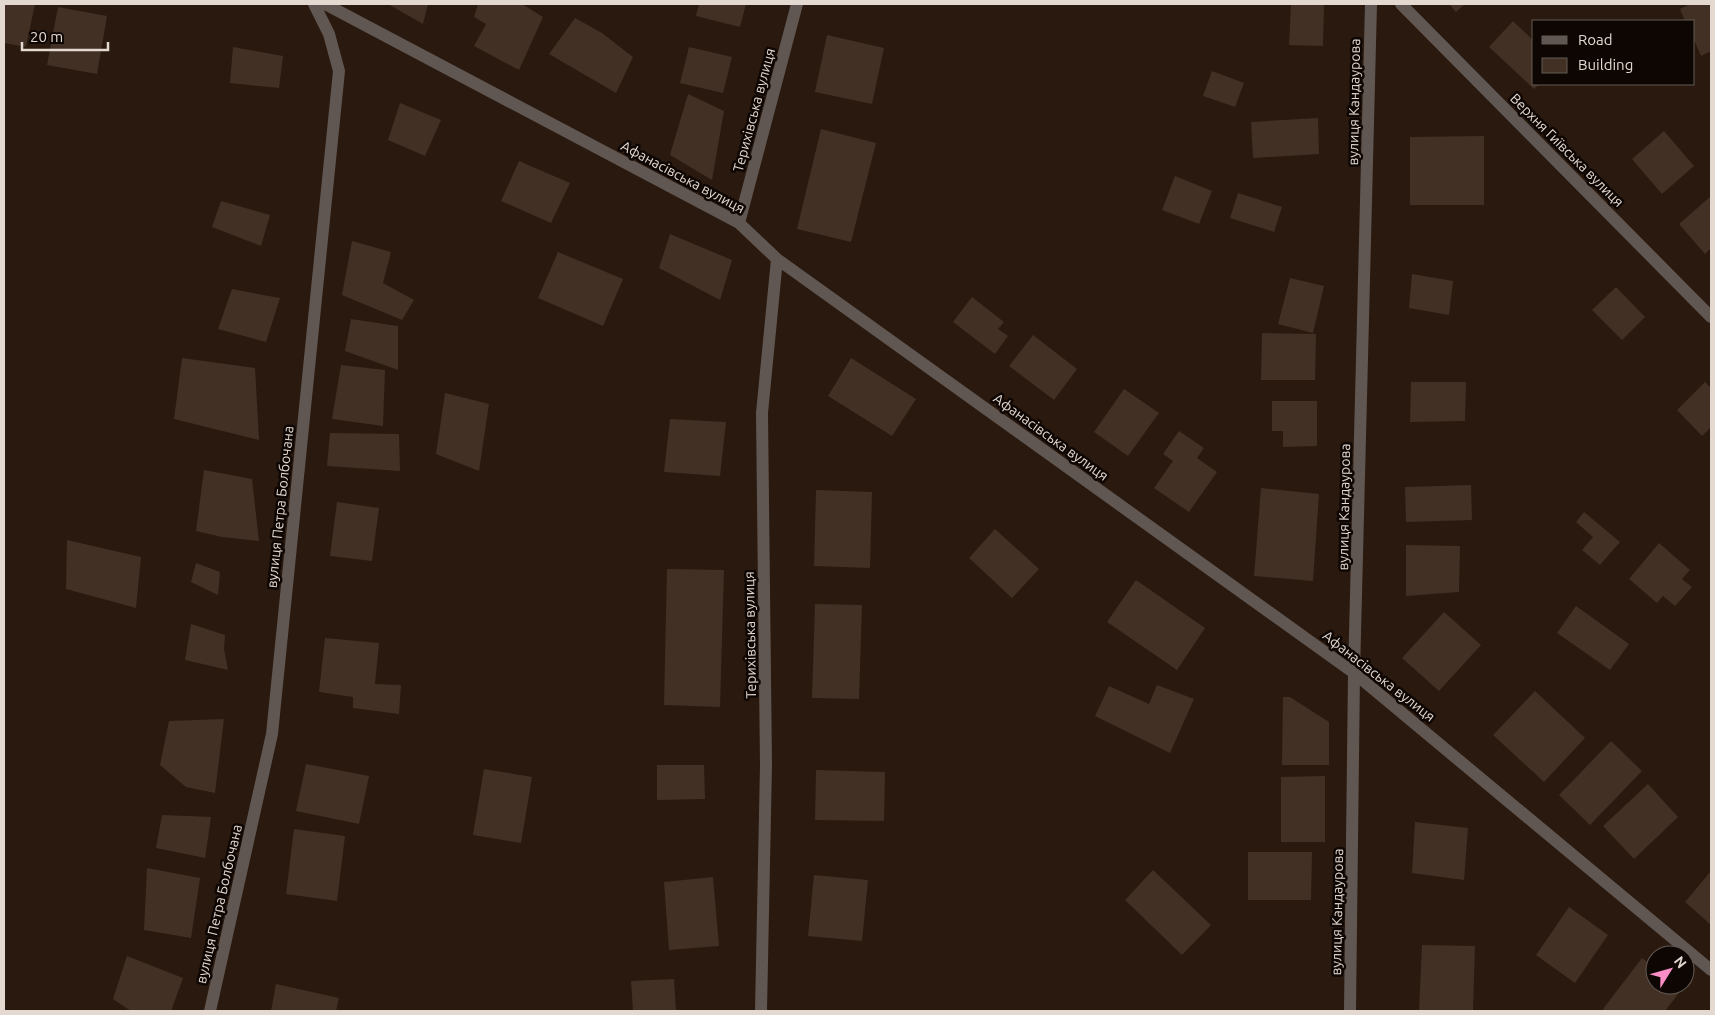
<svg xmlns="http://www.w3.org/2000/svg" width="1715" height="1015" font-family="Ubuntu,sans-serif">
  <style>
    .building { fill: #423024 }
    .lines { fill: none; stroke-linecap: round; stroke-linejoin: round }
    .minor { stroke: #615752; stroke-width: 12 }
    .labels { text-anchor: middle; stroke-width: 5; stroke-linejoin: round; paint-order: stroke }
    .street-label { font-size: 14px; fill: #e4d9d1; stroke: #0d0603 }
  </style>
  <rect width="100%" height="100%" fill="#2a190e"/>
  <path class="building" d="M4,4H35L26,47L4,43Z
    M388,4H428L423,24Z
    M478,4H522L543,17L519,70L474,46L486,24L474,17Z
    M699,4H746L740,27L696,16Z
    M1291,4H1324L1323,46L1289,45Z
    M1449,4H1465L1456,12Z
    M1690,4H1711V51L1701,56L1694,40V21H1685L1680,9Z
    M58,7L107,16L97,74L47,65Z
    M575,18L602,33L633,57L616,93L549,54Z
    M1513,21L1534,41V84H1539L1534,89L1489,47Z
    M827,35L884,48L872,104L815,92Z
    M233,47L283,56L279,88L230,83Z
    M689,47L732,57L723,93L680,83Z
    M1212,71L1244,83L1235,107L1203,96Z
    M688,94L724,111L712,180L670,155Z
    M400,103L441,120L425,156L388,140Z
    M1318,118L1319,154L1253,158L1251,122Z
    M821,129L876,143L851,242L797,229Z
    M1664,131L1694,166L1662,194L1632,159Z
    M1484,136V205H1410V137Z
    M519,161L570,183L551,223L501,201Z
    M1175,176L1212,191L1199,224L1162,210Z
    M1238,193L1282,207L1274,232L1230,218Z
    M1711,196V248L1705,254L1679,224Z
    M221,201L270,215L261,246L212,227Z
    M670,234L732,260L720,300L659,268Z
    M352,241L391,252L383,283L414,300L402,320L342,295Z
    M558,252L623,279L603,326L538,298Z
    M1412,274L1453,281L1449,315L1409,308Z
    M1290,278L1324,286L1313,333L1278,324Z
    M1616,287L1645,317L1622,340L1592,310Z
    M232,289L280,298L266,342L218,329Z
    M972,297L1004,322L998,329L1008,336L995,354L953,322Z
    M351,319L398,326V370L345,351Z
    M1262,333L1316,334L1315,380H1261Z
    M1033,335L1077,369L1054,400L1009,366Z
    M182,358L255,368L259,440L174,419Z
    M851,358L916,399L892,436L828,396Z
    M341,365L385,370L383,426L332,419Z
    M1411,382H1466L1465,421L1410,422Z
    M1705,382L1711,388V427L1702,436L1677,410Z
    M1124,389L1159,413L1128,456L1094,432Z
    M445,393L489,404L479,471L436,454Z
    M1272,401H1317V446L1283,447V431H1272Z
    M670,419L726,422L720,476L664,472Z
    M1179,431L1204,448L1197,458L1217,472L1189,512L1154,488L1173,461L1163,454Z
    M330,433L399,434L400,471L327,466Z
    M204,470L252,479L259,541L222,537L196,531Z
    M1471,485L1472,520L1406,522L1405,487Z
    M1261,488L1319,494L1313,581L1254,576Z
    M816,490L872,492L870,568L814,566Z
    M337,502L379,508L372,561L330,556Z
    M1584,512L1620,542L1600,565L1582,550L1593,537L1576,522Z
    M995,529L1039,569L1012,598L969,558Z
    M67,540L141,557L136,608L66,589Z
    M1659,543L1690,570L1682,579L1692,587L1675,606L1663,596L1657,603L1629,579Z
    M1406,545L1460,546L1459,592L1406,596Z
    M196,563L220,572L218,595L191,582Z
    M667,569L724,570L720,707L664,705Z
    M1136,580L1205,628L1177,670L1107,622Z
    M815,604L862,605L859,699L812,698Z
    M1576,606L1629,644L1610,670L1557,633Z
    M1444,612L1481,645L1439,691L1402,658Z
    M191,624L225,635L224,649L228,670L185,660Z
    M325,638L379,643L375,684L401,685L399,714L353,708V697L319,692Z
    M1157,685L1194,699L1170,753L1095,716L1109,686L1149,704Z
    M1535,691L1585,738L1544,782L1493,735Z
    M1283,697H1290L1329,722V765H1282Z
    M224,719L215,793L186,787L160,765L169,721Z
    M1611,741L1642,771L1590,825L1559,795Z
    M306,764L369,776L359,824L296,811Z
    M657,765H704L705,799L657,800Z
    M484,769L532,777L521,843L473,835Z
    M816,770L885,772L884,821L815,820Z
    M1325,776V842H1281V777Z
    M1648,784L1678,817L1634,859L1603,826Z
    M162,815L211,817L205,858L156,848Z
    M1415,822L1468,828L1464,880L1412,873Z
    M294,829L345,836L337,901L286,894Z
    M1248,852H1312L1311,900H1248Z
    M147,868L200,878L191,938L144,930Z
    M1153,870L1211,925L1182,955L1125,900Z
    M1711,871V925L1685,902Z
    M814,875L868,880L862,941L808,936Z
    M713,877L719,946L669,950L664,882Z
    M1569,907L1608,935L1575,983L1536,955Z
    M1422,945L1475,946L1473,1011H1419Z
    M127,956L183,978L171,1011H131L113,999Z
    M1642,958L1655,968V985H1676L1682,989L1665,1011H1606L1603,1009Z
    M674,979L676,1011H633L631,981Z
    M276,984L339,998L336,1011H271Z"/>
  <g class="lines">
    <path class="minor" d="M325,4L739,223L777,259L1354,673L1711,970
      M1401,4L1711,317
      M739,223L797,4
      M210,1011L272,734L339,71L329,34L314,4
      M761,1011L766,764L762,413L777,259
      M1350,1011L1354,673L1371,4"/>
  </g>
  <g class="labels">
    <g class="street-label">
      <text transform="translate(1354 102) rotate(-89)" y="5">вулиця Кандаурова</text>
      <text transform="translate(754 110) rotate(-75)" y="5">Терихівська вулиця</text>
      <text transform="translate(1567 150) rotate(45)" y="5">Верхня Гиївська вулиця</text>
      <text transform="translate(683 177) rotate(28)" y="5">Афанасівська вулиця</text>
      <text transform="translate(1051 437) rotate(36)" y="5">Афанасівська вулиця</text>
      <text transform="translate(280 507) rotate(-84)" y="5">вулиця Петра Болбочана</text>
      <text transform="translate(1344 507) rotate(-89)" y="5">вулиця Кандаурова</text>
      <text transform="translate(750 635) rotate(-91)" y="5">Терихівська вулиця</text>
      <text transform="translate(1379 676) rotate(38)" y="5">Афанасівська вулиця</text>
      <text transform="translate(219 904) rotate(-77)" y="5">вулиця Петра Болбочана</text>
      <text transform="translate(1337 912) rotate(-89)" y="5">вулиця Кандаурова</text>
    </g>
  </g>
  <rect width="1715" height="1015" fill="none" stroke="#e4d9d1" stroke-width="10"/>
  <rect x="1532" y="20" width="162" height="65" fill="#0d0603" stroke="#635a55"/>
  <rect x="1542" y="36" width="25" height="8" fill="#615752" stroke="#635a55"/>
  <text x="1578" y="45" font-size="15" fill="#e4d9d1">Road</text>
  <rect x="1542" y="58" width="25" height="15" fill="#423024" stroke="#635a55"/>
  <text x="1578" y="70" font-size="15" fill="#e4d9d1">Building</text>
  <g transform="translate(1670 970) rotate(53)"><circle r="24" fill="#0d0603" stroke="#635a55"/>
  <path d="M0-4L9 19L0 12L-9 19Z" fill="#fa8fc7"/>
  <text y="-8" font-size="14" font-weight="bold" text-anchor="middle" fill="#e4d9d1">N</text>
  </g>
  <path d="M22 42v8h86v-8" fill="none" stroke="#e4d9d1" stroke-width="2.5"/>
  <text x="30" y="42" font-size="15" fill="#e4d9d1" stroke="#0d0603" stroke-width="4" paint-order="stroke">20 m</text>
</svg>
